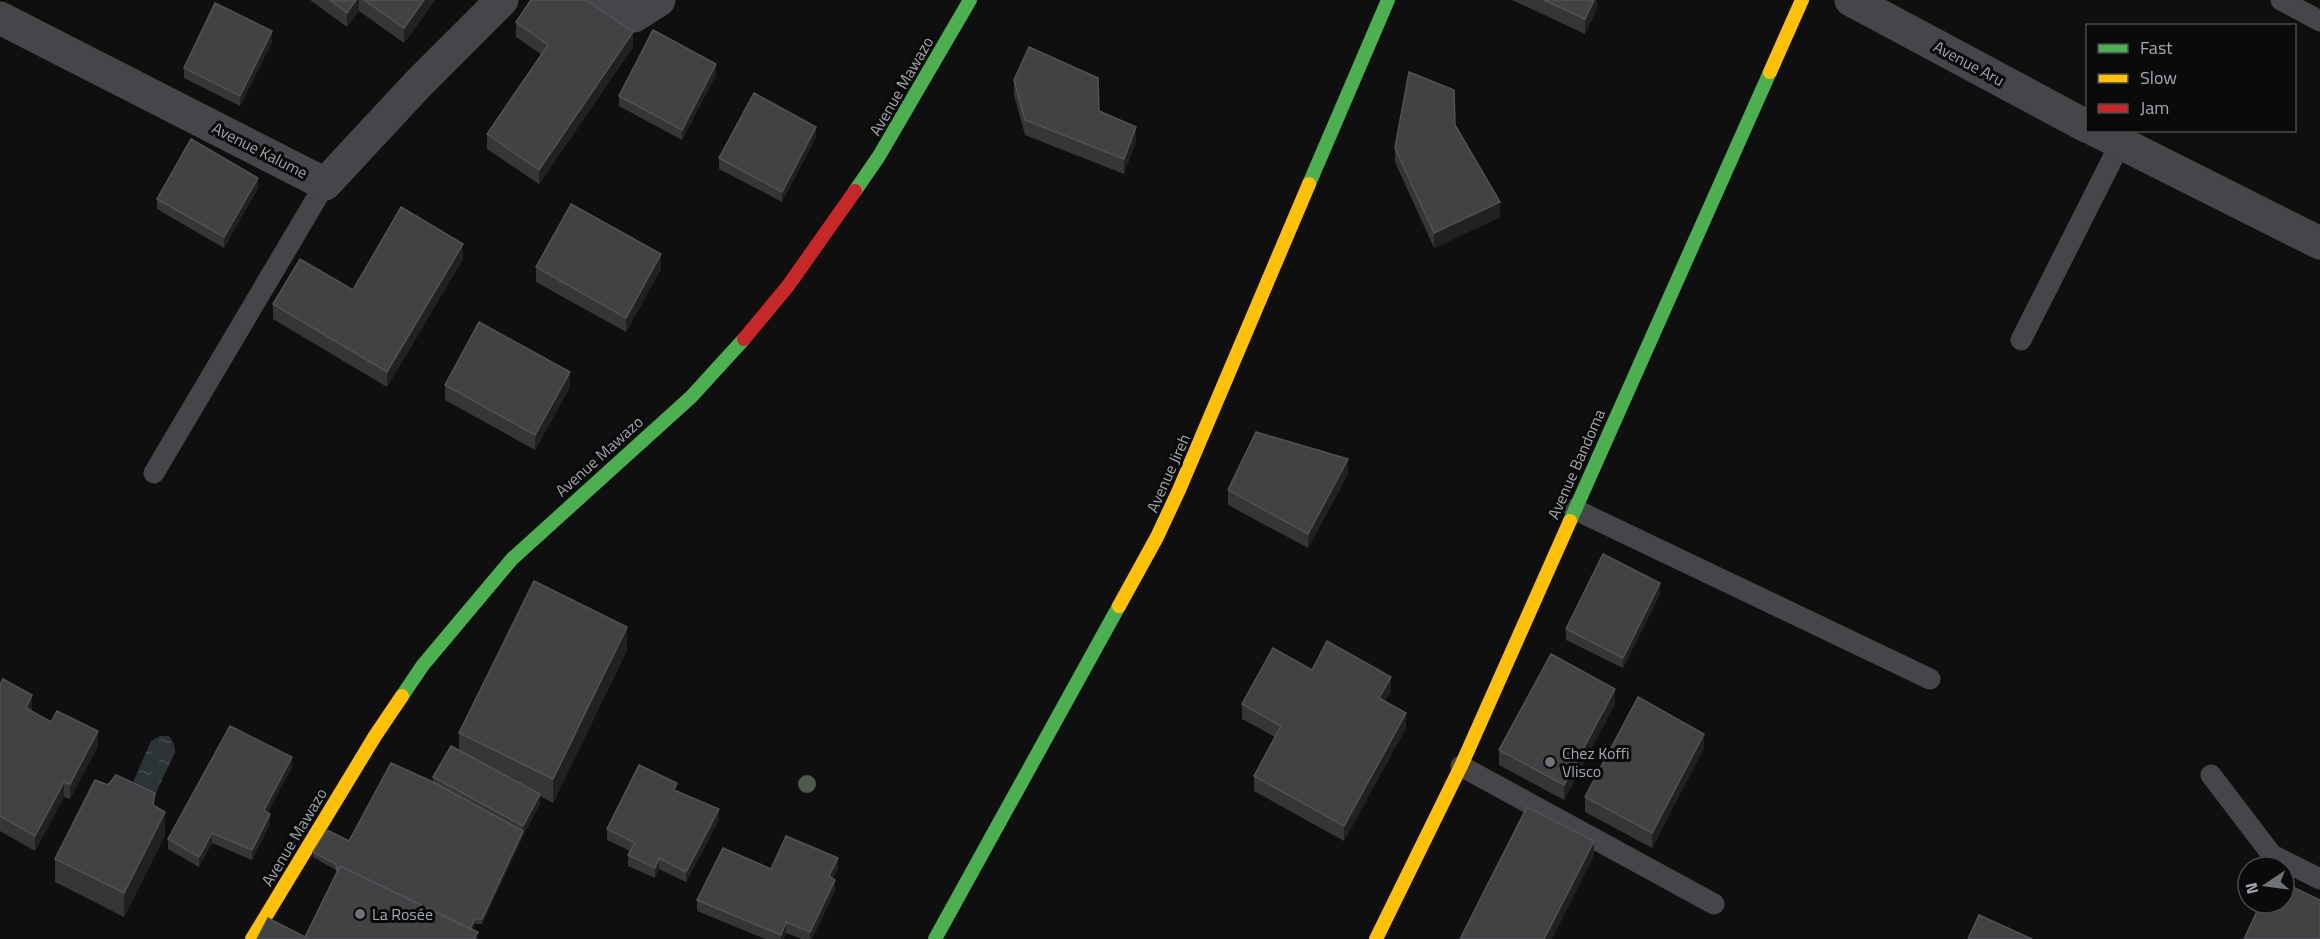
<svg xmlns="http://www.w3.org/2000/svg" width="2320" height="939" font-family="'Titillium Web',sans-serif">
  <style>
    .water { fill: url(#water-ripples) }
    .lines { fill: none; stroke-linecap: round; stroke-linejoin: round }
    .lane { stroke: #444649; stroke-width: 21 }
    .street { stroke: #444649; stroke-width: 33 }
    .fast { stroke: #4caf50; stroke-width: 14 }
    .slow { stroke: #ffc107; stroke-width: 14 }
    .jam { stroke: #c62828; stroke-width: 14 }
    .tree { fill: #4c5a4b }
    .wall { fill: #353637 }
    .shaded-wall { fill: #212122 }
    .building { fill: #414244; stroke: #505255; stroke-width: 1.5 }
    .poi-dot { fill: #6f7277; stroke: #0a0a0b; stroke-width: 2 }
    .labels { text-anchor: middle; stroke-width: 6; stroke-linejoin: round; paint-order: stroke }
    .street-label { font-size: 16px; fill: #a2a8af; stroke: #0a0a0b }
    .poi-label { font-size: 16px; fill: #a2a8af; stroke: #0a0a0b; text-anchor: start }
  </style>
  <defs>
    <pattern id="water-ripples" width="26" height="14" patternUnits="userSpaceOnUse" patternTransform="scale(1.5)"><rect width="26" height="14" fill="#2b3337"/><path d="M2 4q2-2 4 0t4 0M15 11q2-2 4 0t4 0" fill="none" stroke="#474e51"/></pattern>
  </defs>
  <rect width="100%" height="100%" fill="#0f0f10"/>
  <path class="water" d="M160,736H169L174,744L175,752L156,793L147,796L134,788V780L151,741Z"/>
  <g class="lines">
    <path class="lane" d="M2281,0L2320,21
      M2021,340L2120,144
      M154,473L325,184
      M1574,509L1930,679
      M1461,766L1714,904
      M2211,775L2272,855L2320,879"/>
    <path class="street" d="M595,0L634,16L659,0
      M1851,0L2088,127
      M0,18L325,184L418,84L502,0
      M2095,130L2320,243"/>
    <path class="fast" d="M1309,184L1388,0
      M855,191L879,156L970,0
      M1570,521L1770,72
      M402,696L423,665L512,559L691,397L744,339
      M935,939L1119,606"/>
    <path class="slow" d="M1770,72L1802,0
      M1119,606L1157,537L1179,490L1309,184
      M252,939L375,736L402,696
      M1376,939L1461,766L1570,521"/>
    <path class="jam" d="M744,339L788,286L855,191"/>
  </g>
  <circle class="tree" cx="807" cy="784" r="9"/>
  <path class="wall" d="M310,0H435L404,43L359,11L347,27Z
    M1512,0H1597V8L1585,34Z
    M516,22L633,47L539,184L487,149V134L542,55L516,37Z
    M272,42L240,106L184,78V68Z
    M716,75L682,140L619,106V96Z
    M1014,80L1099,111L1136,141L1124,174L1025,135L1014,95Z
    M1455,125L1500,217L1434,248L1395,162V148Z
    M816,137L782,202L719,169V158Z
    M258,188L224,248L157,209V199Z
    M463,259L387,387L273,319V304L353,290Z
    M536,267L661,269L626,332L536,282Z
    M445,385L570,387L535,450L445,400Z
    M1348,474L1308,548L1228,505V490Z
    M1660,594L1623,668L1566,640V629Z
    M627,650L553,803L540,796V804L523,836L482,924H475L472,930L478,939L305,937L337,872L336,870L313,857V852L349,841L433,782V777L459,751V733Z
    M1312,670L1391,691L1385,701L1406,728L1344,841L1254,791V776L1275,737L1242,719V704Z
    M0,685L32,709L31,711L98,746L70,799L64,797L35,851L0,831Z
    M1615,704L1564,800L1499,765V750Z
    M1704,748L1652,848L1585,812V797Z
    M292,767L268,812L270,824L252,860L212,843L199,867L168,849V839Z
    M677,791L719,820L686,882L659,869L655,878L628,866V855L630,851L607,840V829Z
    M155,807L165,835L124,917L55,882V859Z
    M838,868L832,879L835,891L812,939H802L786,933L784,939H765L697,911V900L771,869Z"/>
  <path class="shaded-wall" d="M356,0H359V11L347,27V13Z
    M424,0H435L404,43V28Z
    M1594,0H1597V8L1585,34V19Z
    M272,31V42L240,106V96Z
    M633,32V47L539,184V170Z
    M716,64V75L682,140V130Z
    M816,127V137L782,202V192Z
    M1136,127V141L1124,174V159Z
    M258,178V188L224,248V237Z
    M1500,202V217L1434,248V233Z
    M463,244V259L387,387V372Z
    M661,254V269L626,332V318Z
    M570,372V387L535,450V435Z
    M1348,459V474L1308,548V534Z
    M1660,583V594L1623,668V658Z
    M627,627V650L553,803V779Z
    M1391,677V691L1379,712V698Z
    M1615,689V704L1564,800V785Z
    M32,695V709L26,723V708Z
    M1406,713V728L1344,841V826Z
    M98,731V746L70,799V784Z
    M1704,734V748L1652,848V833Z
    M292,757V767L264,820V810Z
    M64,782V797L35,851V836Z
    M540,794V804L523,836L482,924V919L523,831V826Z
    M719,809V820L686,882V872Z
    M165,812V835L124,917V893Z
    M270,814V824L252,860V850Z
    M212,833V843L199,867V857Z
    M1594,841V856L1552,939H1544Z
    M659,858V869L655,878V868Z
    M838,858V868L829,886V876Z
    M835,880V891L812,939H810V932Z
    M475,919V924L468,939H465Z
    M786,922V933L784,939H781V935Z"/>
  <path class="building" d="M330,0H356L347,13Z
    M364,0H424L404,28Z
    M531,0H586L633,32L539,170L487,134L548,45L516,22Z
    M1544,0H1594L1585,19Z
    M215,3L272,31L240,96L184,68Z
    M653,30L716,64L682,130L619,96Z
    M1029,47L1098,78L1099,111L1136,127L1124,159L1025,120L1014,80Z
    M1409,72L1454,90L1455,125L1500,202L1434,233L1395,148Z
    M754,93L816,127L782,192L719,158Z
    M191,139L258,178L224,237L157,199Z
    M571,204L661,254L626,318L536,267Z
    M401,207L463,244L387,372L273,304L300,259L353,290Z
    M479,322L570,372L535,435L445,385Z
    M1256,432L1348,459L1308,534L1228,490Z
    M1603,554L1660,583L1623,658L1566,629Z
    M534,581L627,627L553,779L459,733Z
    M1327,641L1391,677L1379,698L1406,713L1344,826L1254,776L1281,726L1242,704L1273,648L1312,670Z
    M1551,654L1615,689L1564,785L1499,750Z
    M3,679L32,695L26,708L51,722L57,711L98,731L70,784L64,782L35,836L0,816V685Z
    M1638,697L1704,734L1652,833L1585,797Z
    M230,726L292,757L264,810L270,814L252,850L212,833L199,857L168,839Z
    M451,746L540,794L523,826L433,777Z
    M391,763L433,782L523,831L482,919H475L470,929L340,866L337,871L336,864L313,852L327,830L349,841Z
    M639,765L677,783L674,790L719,809L686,872L659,858L655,868L628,855L635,843L607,829Z
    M116,775L155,793L153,805L165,812L124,893L55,859L95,780L108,785Z
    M1527,807L1594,841L1544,939H1460Z
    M786,836L838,858L829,876L835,880L810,932L786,922L781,935L697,900L723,848L771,869Z
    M340,866L478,932L474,939H257L268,918L305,937Z
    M2284,883L2320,900V939H2244L2261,903H2284Z
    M1979,915L2032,939H1968Z"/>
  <g class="poi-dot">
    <circle cx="1550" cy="762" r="6"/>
    <circle cx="360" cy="914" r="6"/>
  </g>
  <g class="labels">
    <g class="street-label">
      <text transform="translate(1969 63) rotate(28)" y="6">Avenue Aru</text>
      <text transform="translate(901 86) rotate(-60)" y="6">Avenue Mawazo</text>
      <text transform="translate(260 150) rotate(27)" y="6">Avenue Kalume</text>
      <text transform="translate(599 456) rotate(-42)" y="6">Avenue Mawazo</text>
      <text transform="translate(1576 464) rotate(-66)" y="6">Avenue Bandoma</text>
      <text transform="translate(1168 473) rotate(-66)" y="6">Avenue Jireh</text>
      <text transform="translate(294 837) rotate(-59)" y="6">Avenue Mawazo</text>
    </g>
    <g class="poi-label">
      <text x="1562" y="759">Chez Koffi<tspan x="1562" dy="18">Vlisco</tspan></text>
      <text x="372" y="920">La Rosée</text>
    </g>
  </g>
  <rect x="2086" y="24" width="210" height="108" fill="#0a0a0b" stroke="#47494d" stroke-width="1.5"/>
  <rect x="2098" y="44" width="30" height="9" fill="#4caf50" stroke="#47494d" stroke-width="1.5"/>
  <text x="2140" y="54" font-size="18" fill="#a2a8af">Fast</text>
  <rect x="2098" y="74" width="30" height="9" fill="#ffc107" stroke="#47494d" stroke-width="1.5"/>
  <text x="2140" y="84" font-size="18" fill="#a2a8af">Slow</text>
  <rect x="2098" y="104" width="30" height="9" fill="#c62828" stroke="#47494d" stroke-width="1.5"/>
  <text x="2140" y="114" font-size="18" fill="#a2a8af">Jam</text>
  <g transform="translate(2266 885) rotate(257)"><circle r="28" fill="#0a0a0b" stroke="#47494d" stroke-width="1.5"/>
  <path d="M0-4.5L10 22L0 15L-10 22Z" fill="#6f7277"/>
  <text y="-9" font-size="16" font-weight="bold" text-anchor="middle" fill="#a2a8af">N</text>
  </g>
</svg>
